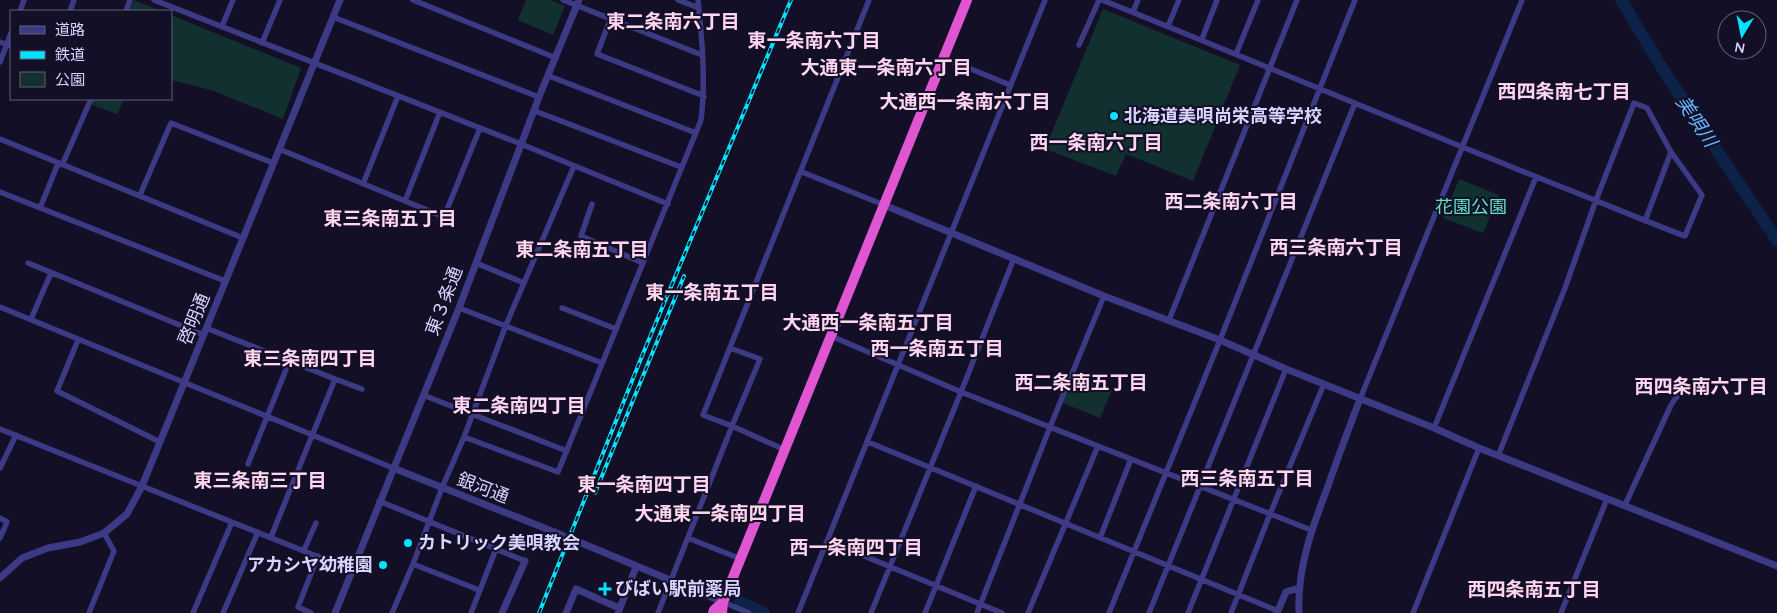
<svg xmlns="http://www.w3.org/2000/svg" width="1777" height="613" font-family="Quicksand,'Noto Sans JP',sans-serif">
  <style>
    .green { fill: #12302f }
    .lines { fill: none; stroke-linecap: round; stroke-linejoin: round }
    .river { stroke: #0c2248; stroke-width: 12 }
    .tertiary-tunnel { stroke: #312d47; stroke-width: 7; stroke-dasharray: 7 3.5; stroke-linecap: butt }
    .minor { stroke: #3d3a85; stroke-width: 5.5 }
    .tertiary { stroke: #3d3a85; stroke-width: 7 }
    .trunk { stroke: #e055d1; stroke-width: 10 }
    .rail-casing { stroke: #00e5ff; stroke-width: 4 }
    .rail { stroke: #130f26; stroke-width: 2; stroke-dasharray: 5.5; stroke-linecap: butt }
    .poi-dot { fill: #00e5ff; stroke: #130f26; stroke-width: 2 }
    .labels { text-anchor: middle; stroke-width: 4; stroke-linejoin: round; paint-order: stroke }
    .poi-label { font-size: 18px; font-weight: bold; fill: #d9d4ff; stroke: #130f26; text-anchor: start }
    .park-label { font-size: 18px; fill: #5fe0c0; stroke: #130f26 }
    .street-label { font-size: 18px; fill: #d9d4ff; stroke: #130f26 }
    .neighbourhood-label { font-size: 19px; font-weight: bold; fill: #ffd6f0; stroke: #130f26 }
    .water-label { font-size: 19px; font-style: italic; fill: #62b6ff; stroke: #130f26 }
  </style>
  <rect width="100%" height="100%" fill="#130f26"/>
  <path class="green" d="M134,0L161,11H129Z
    M526,0H551L565,6L553,35L518,20Z
    M1103,9L1240,65L1193,181L1126,154L1116,176L1045,149Z
    M171,15L301,68L283,119L211,90L171,80Z
    M92,99H124L117,114L90,104Z
    M1459,179L1499,195L1483,233L1443,218Z
    M1075,374L1112,390L1100,418L1063,403Z"/>
  <g class="lines">
    <path class="river" d="M1621,0L1664,71L1777,240
      M740,602L764,613"/>
    <path class="tertiary-tunnel" d="M562,535L579,542"/>
    <path class="minor" d="M154,0L521,144L668,204
      M413,0L556,58
      M563,0L702,55
      M678,0L699,8
      M1102,0C1259,63 1415,129 1572,191C1610,206 1647,222 1685,236L1702,195L1671,152L1647,108L1634,103L1596,200L1565,288L1498,456
      M20,11L24,0
      M70,11L74,0
      M126,11L130,0
      M1133,12L1138,0
      M333,17L539,97
      M610,20L597,54L704,96
      M222,26L233,0
      M1168,26L1179,0
      M1202,39L1217,0
      M0,42L11,46
      M262,43L280,0
      M1079,45L1099,0
      M1236,54L1258,0
      M944,58L1010,85
      M0,62L11,33
      M549,76L696,133
      M535,111L681,167
      M0,139L243,238
      M279,149L444,217L480,128
      M802,172L884,205
      M363,184L398,96
      M0,192L225,281
      M140,195L171,123L273,163
      M405,201L440,112
      M592,204L581,236L643,263
      M40,208L57,166L63,163L91,99
      M1645,221L1671,152
      M28,263L204,335
      M476,263L524,283
      M0,307L393,468
      M459,308L602,363
      M562,308L616,329
      M31,319L51,273
      M1169,320L1297,0
      M206,328L335,379L271,537
      M831,336L961,392L1311,530
      M78,340L57,391L160,442
      M730,348L760,359L732,426L785,450
      M335,379L362,389
      M423,395L567,451
      M1360,399L1522,0
      M1434,428L1536,177
      M0,429L351,570
      M464,437L558,472L701,120C706,80 702,40 698,0
      M868,442L1278,611
      M248,464L289,362
      M0,468L16,435
      M379,501L525,561
      M1625,505L1671,405L1678,395
      M0,518L7,522L0,538
      M688,538L741,559
      M1100,538L1131,459
      M828,541L1002,613
      M304,550L316,523
      M413,564L479,590
      M723,602L749,613
      M89,613L114,551L104,533
      M193,613L232,522
      M223,613L258,532
      M311,613L298,607L318,556
      M392,613L413,564L442,488L464,437L506,325L574,166
      M471,613L496,549
      M658,613L732,426L703,415L869,0
      M798,613L1045,0
      M871,613L961,392L1014,258
      M925,613L976,486
      M977,613L1050,427L1104,296
      M1028,613L1098,446
      M1109,613L1220,340L1355,0
      M1149,613L1355,103
      M1188,613L1286,369
      M1231,613L1270,514L1324,384
      M1413,613L1479,448
      M1561,613L1607,499"/>
    <path class="tertiary" d="M884,205L1104,296L1220,340L1286,369L1434,428L1479,448L1777,566
      M393,468L562,535
      M579,542L723,602
      M0,578L22,558L48,548L80,542L104,533L127,514L142,486L160,442L340,0
      M335,613L459,308L539,97L579,0
      M502,613L525,561
      M566,613L576,589L619,608
      M618,613L636,567
      M1277,613L1286,592L1299,588
      M1299,613C1297,568 1312,528 1328,486C1338,457 1349,428 1360,399"/>
    <path class="trunk" d="M713,613L714,610L723,602
      M722,613L723,602L967,0"/>
    <defs>
      <path id="rail" d="M595,493L684,276
        M539,613L642,356L791,0"/>
    </defs>
    <use href="#rail" class="rail-casing"/>
    <use href="#rail" class="rail"/>
  </g>
  <g class="poi-dot">
    <circle cx="1114" cy="116" r="5"/>
    <circle cx="408" cy="543" r="5"/>
    <circle cx="383" cy="565" r="5"/>
    <path d="M602.5 581.5h5v5h5v5h-5v5h-5v-5h-5v-5h5z"/>
  </g>
  <g class="labels">
    <g class="poi-label">
      <text x="1124" y="122">北海道美唄尚栄高等学校</text>
      <text x="418" y="549">カトリック美唄教会</text>
      <text x="373" y="571" text-anchor="end">アカシヤ幼稚園</text>
      <text x="615" y="595">びばい駅前薬局</text>
    </g>
    <g class="park-label">
      <text x="1471" y="213">花園公園</text>
    </g>
    <g class="street-label">
      <text transform="translate(444 301) rotate(-69)" y="6">東３条通</text>
      <text transform="translate(194 319) rotate(-68)" y="6">啓明通</text>
      <text transform="translate(483 488) rotate(21)" y="6">銀河通</text>
    </g>
    <g class="neighbourhood-label">
      <text x="673" y="28">東二条南六丁目</text>
      <text x="814" y="47">東一条南六丁目</text>
      <text x="886" y="74">大通東一条南六丁目</text>
      <text x="1564" y="98">西四条南七丁目</text>
      <text x="965" y="108">大通西一条南六丁目</text>
      <text x="1096" y="149">西一条南六丁目</text>
      <text x="1231" y="208">西二条南六丁目</text>
      <text x="390" y="225">東三条南五丁目</text>
      <text x="1336" y="254">西三条南六丁目</text>
      <text x="582" y="256">東二条南五丁目</text>
      <text x="712" y="299">東一条南五丁目</text>
      <text x="868" y="329">大通西一条南五丁目</text>
      <text x="937" y="355">西一条南五丁目</text>
      <text x="310" y="365">東三条南四丁目</text>
      <text x="1081" y="389">西二条南五丁目</text>
      <text x="1701" y="393">西四条南六丁目</text>
      <text x="519" y="412">東二条南四丁目</text>
      <text x="1247" y="485">西三条南五丁目</text>
      <text x="260" y="487">東三条南三丁目</text>
      <text x="644" y="491">東一条南四丁目</text>
      <text x="720" y="520">大通東一条南四丁目</text>
      <text x="856" y="554">西一条南四丁目</text>
      <text x="1534" y="596">西四条南五丁目</text>
    </g>
    <g class="water-label">
      <text transform="translate(1697 121) rotate(56)" y="7">美唄川</text>
    </g>
  </g>
  <rect x="10" y="10" width="162" height="90" fill="#130f26" stroke="#625e7d"/>
  <rect x="20" y="26" width="25" height="8" fill="#3d3a85" stroke="#625e7d"/>
  <text x="55" y="35" font-size="15" fill="#d9d4ff">道路</text>
  <rect x="20" y="51" width="25" height="8" fill="#00e5ff" stroke="#625e7d"/>
  <text x="55" y="60" font-size="15" fill="#d9d4ff">鉄道</text>
  <rect x="20" y="72" width="25" height="15" fill="#12302f" stroke="#625e7d"/>
  <text x="55" y="85" font-size="15" fill="#d9d4ff">公園</text>
  <g transform="translate(1742 35) rotate(190)"><circle r="24" fill="#130f26" stroke="#625e7d"/>
  <path d="M0-4L9 19L0 12L-9 19Z" fill="#00e5ff"/>
  <text y="-8" font-size="14" font-weight="bold" text-anchor="middle" fill="#d9d4ff">N</text>
  </g>
</svg>
